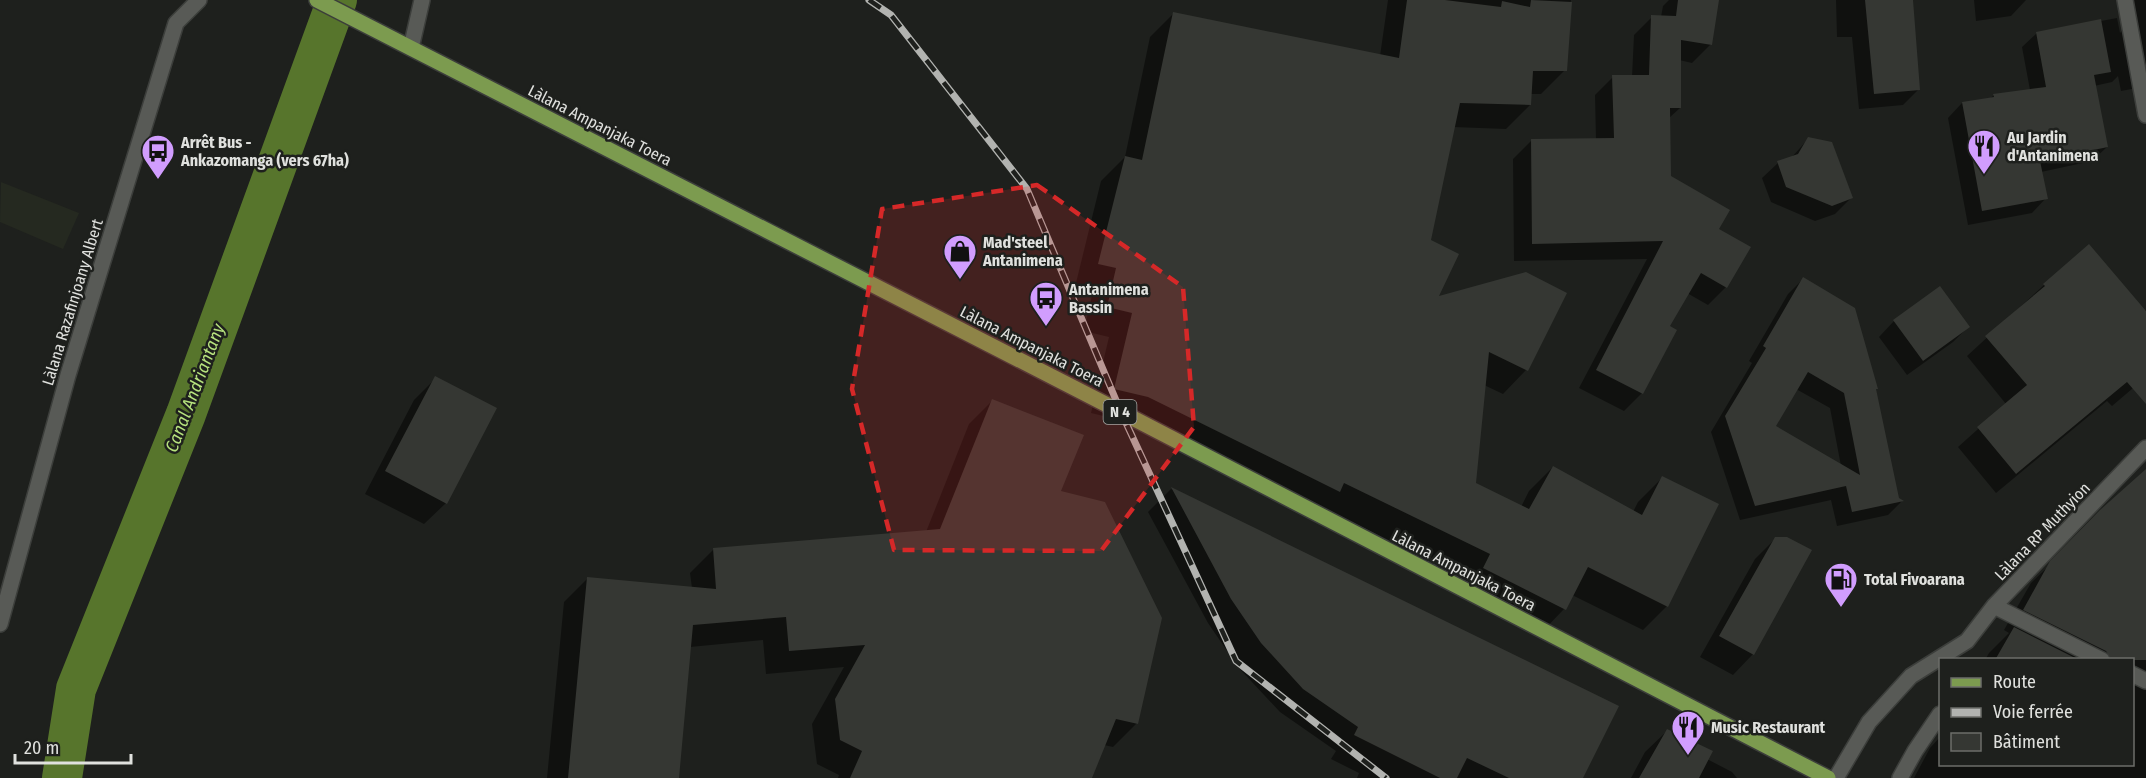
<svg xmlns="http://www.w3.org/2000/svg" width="2146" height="778" font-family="'Fira Sans Condensed',sans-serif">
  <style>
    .built { fill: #252920 }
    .shadow { fill: #0007; fill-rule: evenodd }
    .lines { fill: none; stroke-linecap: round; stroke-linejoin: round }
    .canal { stroke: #57752c; stroke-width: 40 }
    .building { fill: #353733; fill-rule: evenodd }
    .minor-casing { stroke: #3c3e3b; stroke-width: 18 }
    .major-casing { stroke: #3c3e3b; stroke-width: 18 }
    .minor { stroke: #585a56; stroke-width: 15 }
    .major { stroke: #7c9b4f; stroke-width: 15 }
    .rail-casing { stroke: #b2b3b0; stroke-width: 7 }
    .rail { stroke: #1e201d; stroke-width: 4.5; stroke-dasharray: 14; stroke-linecap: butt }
    .marked { fill: #d62828; fill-opacity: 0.2; stroke: #d62828; stroke-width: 4.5; stroke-dasharray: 12 8; stroke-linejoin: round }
    .labels { text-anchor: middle; stroke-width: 5; stroke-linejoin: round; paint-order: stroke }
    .shield { fill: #1e201d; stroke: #a6a7a4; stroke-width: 1.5 }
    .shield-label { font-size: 15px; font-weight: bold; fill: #e0e1de }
    .street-label { font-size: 16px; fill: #e0e1de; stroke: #1e201d }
    .poi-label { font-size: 16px; font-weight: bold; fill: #e0e1de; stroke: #1e201d; text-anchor: start }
    .water-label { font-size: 18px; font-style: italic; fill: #b7e37e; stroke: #1e201d }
  </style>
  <rect width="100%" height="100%" fill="#1e201d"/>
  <path class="built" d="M1,182L79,213L63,249L0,222Z"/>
  <path class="shadow" d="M1388,0H1571L1565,70L1541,94H1530V105L1506,129L1453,127L1429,241L1436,298L1565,293L1526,370L1503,394L1484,385L1474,484L1521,507L1529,491L1553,467L1633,512L1638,502L1662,478L1667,606L1643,630L1572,595L1564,609L1541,633L1460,592L1467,579L1322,507L1314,515L1124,421L1091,413L1109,337L1084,331L1093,291L1075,287L1101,181L1125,157L1150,37L1174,13L1380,56Z
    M1669,0H1718L1711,44L1692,63L1679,60L1680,108L1669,118V177L1717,230L1726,287L1708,305L1687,293L1668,327L1642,393L1624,411L1579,388L1647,259L1514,261L1513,159L1531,141L1596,140L1595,95L1613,77H1632L1634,35L1652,17H1661L1663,6Z
    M1836,0H1911L1919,89L1903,105L1859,109L1852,37H1837Z
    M1974,0H2026L2011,16L1976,21Z
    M2123,0H2146V94L2137,88L2121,91L2118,76L2112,82L2094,86L2107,147L2092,161L2041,172L2046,198L2032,213L1968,225L1948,118L1962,103L1990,99L1994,95L2030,90L2022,47L2037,33L2117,18L2120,33L2127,25Z
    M1809,138L1851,198L1835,214L1815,221L1771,202L1762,178L1778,163L1791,158Z
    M1803,279L1875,390L1898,499L1902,501L1888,515L1837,526L1831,500L1740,520L1711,432L1752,363L1749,361L1788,294ZM1796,389L1830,408L1841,466L1774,426Z
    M2044,285L2144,311L2146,310V377L2112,406L2107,401L1996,493L1958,447L2006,404L1967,356Z
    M1940,288L1968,327L1953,342L1907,375L1879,337L1894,321Z
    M436,378L446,503L424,524L365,494L414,400Z
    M993,400L1059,492L1137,723L1113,747L1104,745L1091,778H838L839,775L817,764L812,724L844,667L766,674L763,640L690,647L677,778H547L564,602L587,579L692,588L690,573L714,549L926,532L969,424Z
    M2146,472V778H1914L1930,748L1940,737V764H2132V660H1985L1989,653L2009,633L2004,630L2031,583Z
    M1171,489L1617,707L1582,778H1357L1359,773L1331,759L1336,751L1280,712L1238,667L1208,623L1148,512Z
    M1775,539L1753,654L1733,675L1700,657L1755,559Z
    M1667,731L1707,759L1732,772L1737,778H1631L1645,752Z"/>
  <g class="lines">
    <path class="canal" d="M62,778L76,689L186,414L337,0"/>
  </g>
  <path class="building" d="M1407,0H1445L1501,7L1502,1L1530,7L1531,0L1572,2L1567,71H1533L1531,105L1460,103L1431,240L1459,254L1439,296L1526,272L1567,293L1528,371L1489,352L1476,483L1529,509L1553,466L1642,515L1662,476L1719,504L1668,607L1588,567L1566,610L1483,568L1490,554L1344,483L1340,492L1148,397L1114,389L1132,313L1107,307L1116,268L1098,264L1125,156L1142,160L1173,12L1399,58Z
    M1678,0H1719L1712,45L1681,40V108H1670L1671,176L1730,210L1719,229L1751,247L1727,288L1701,273L1670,326L1677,330L1643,394L1596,370L1663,241L1532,244L1531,139L1614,138L1612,75H1649L1651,15L1676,16Z
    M1865,0H1913L1920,90L1874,94Z
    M2101,19L2111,72L2094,75L2108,147L2040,161L2048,199L1982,211L1962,102L1994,97L1993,94L2046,87L2036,32Z
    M1808,137L1832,142L1853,198L1832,206L1786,187L1777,161L1798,154Z
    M2089,244L2146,311V404L2127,382L2016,474L1977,427L2027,385L1985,336L2045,286L2043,284Z
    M1803,277L1855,308L1878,389H1876L1899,498L1904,501L1852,512L1846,486L1755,506L1725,416L1766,348L1763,346ZM1808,372L1844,393L1860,475L1776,426Z
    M1940,286L1970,327L1923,361L1893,320Z
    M435,376L497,408L447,504L385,471Z
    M992,399L1084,435L1061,491L1105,502L1162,618L1138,724L1116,719L1092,778H850L862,751L840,740L835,699L865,645L789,651L786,617L693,625L679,778H568L587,577L716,589L713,548L940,529Z
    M2146,469V660H2112L2106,651L2023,610L2050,561L2100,510Z
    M1171,487L1619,706L1583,778H1509L1467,758L1457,778H1440L1354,735L1358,727L1303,689L1261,643L1231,599Z
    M1775,537H1787L1812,550L1754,655L1719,636Z
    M2014,627L2079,660H1995Z
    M1667,729L1713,751L1699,778H1639Z"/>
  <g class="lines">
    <defs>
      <path id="minor" d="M2125,0L2146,115
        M411,48L422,0
        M1994,606L2102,660
        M0,624L68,375L176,23L199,0
        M2132,674L2146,681
        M1836,778L1869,722L1911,676L1967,641L1994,606L2146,448
        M1900,778L1915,751L1940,714"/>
      <path id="major" d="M317,0L1121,412L1828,778"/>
    </defs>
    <use href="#minor" class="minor-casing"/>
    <use href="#major" class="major-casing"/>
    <use href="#minor" class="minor"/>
    <use href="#major" class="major"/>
    <defs>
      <path id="rail" d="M869,0L891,15L1027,189L1121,412L1236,661L1386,778"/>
    </defs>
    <use href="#rail" class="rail-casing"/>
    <use href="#rail" class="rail"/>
  </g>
  <path class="marked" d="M1037,185L1183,287L1194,427L1101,551L894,550L852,389L882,209Z"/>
  <defs>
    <symbol id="restaurant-pin" viewBox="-11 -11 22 30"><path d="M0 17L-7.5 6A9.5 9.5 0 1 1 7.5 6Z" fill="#d19dfe" stroke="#1e201d"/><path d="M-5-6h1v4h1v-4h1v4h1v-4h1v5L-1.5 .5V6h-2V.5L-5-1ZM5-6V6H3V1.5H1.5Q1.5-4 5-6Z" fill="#111"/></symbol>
    <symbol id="bus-pin" viewBox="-11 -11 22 30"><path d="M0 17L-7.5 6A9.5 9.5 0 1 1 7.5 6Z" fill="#d19dfe" stroke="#1e201d"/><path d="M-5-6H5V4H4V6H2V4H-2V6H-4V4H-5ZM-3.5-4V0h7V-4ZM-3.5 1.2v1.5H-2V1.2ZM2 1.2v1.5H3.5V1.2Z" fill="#111"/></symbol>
    <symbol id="shop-pin" viewBox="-11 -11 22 30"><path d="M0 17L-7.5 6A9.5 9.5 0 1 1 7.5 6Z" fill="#d19dfe" stroke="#1e201d"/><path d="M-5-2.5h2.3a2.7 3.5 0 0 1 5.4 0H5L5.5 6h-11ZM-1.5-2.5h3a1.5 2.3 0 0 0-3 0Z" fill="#111"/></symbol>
    <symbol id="fuel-pin" viewBox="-11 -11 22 30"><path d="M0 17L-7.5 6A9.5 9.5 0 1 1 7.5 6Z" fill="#d19dfe" stroke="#1e201d"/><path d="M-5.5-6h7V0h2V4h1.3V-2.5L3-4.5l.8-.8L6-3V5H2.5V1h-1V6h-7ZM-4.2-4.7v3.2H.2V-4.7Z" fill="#111"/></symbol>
  </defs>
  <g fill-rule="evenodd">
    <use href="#restaurant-pin" x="1965" y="127" width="38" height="52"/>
    <use href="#bus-pin" x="139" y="132" width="38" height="52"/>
    <use href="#shop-pin" x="941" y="232" width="38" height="52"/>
    <use href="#bus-pin" x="1027" y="279" width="38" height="52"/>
    <use href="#fuel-pin" x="1822" y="560" width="38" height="52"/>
    <use href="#restaurant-pin" x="1669" y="708" width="38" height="52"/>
  </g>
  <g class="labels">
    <rect class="shield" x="1103.5" y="400" width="33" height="24" rx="4.5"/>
    <g class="shield-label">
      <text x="1120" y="417">N 4</text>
    </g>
    <g class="street-label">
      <text transform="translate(600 125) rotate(27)" y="6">Làlana Ampanjaka Toera</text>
      <text transform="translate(72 302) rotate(-73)" y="6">Làlana Razafinjoany Albert</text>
      <text transform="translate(1032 346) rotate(27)" y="6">Làlana Ampanjaka Toera</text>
      <text transform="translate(2042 531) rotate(-46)" y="6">Làlana RP Muthyion</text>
      <text transform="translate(1464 570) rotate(27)" y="6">Làlana Ampanjaka Toera</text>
    </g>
    <g class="poi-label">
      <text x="2007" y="143">Au Jardin<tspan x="2007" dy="18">d'Antanimena</tspan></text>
      <text x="181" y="148">Arrêt Bus -<tspan x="181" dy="18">Ankazomanga (vers 67ha)</tspan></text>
      <text x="983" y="248">Mad'steel<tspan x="983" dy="18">Antanimena</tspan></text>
      <text x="1069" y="295">Antanimena<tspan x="1069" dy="18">Bassin</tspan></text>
      <text x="1864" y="585">Total Fivoarana</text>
      <text x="1711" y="733">Music Restaurant</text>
    </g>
    <g class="water-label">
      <text transform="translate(195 388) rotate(-69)" y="6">Canal Andriantany</text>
    </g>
  </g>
  <rect x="1939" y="658" width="195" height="108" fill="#1e201d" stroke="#6c6d6a" stroke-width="1.5"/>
  <rect x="1951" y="678" width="30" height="9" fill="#7c9b4f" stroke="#6c6d6a" stroke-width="1.5"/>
  <text x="1993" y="688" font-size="18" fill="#e0e1de">Route</text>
  <rect x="1951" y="708" width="30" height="9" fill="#b2b3b0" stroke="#6c6d6a" stroke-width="1.5"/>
  <text x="1993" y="718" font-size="18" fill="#e0e1de">Voie ferrée</text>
  <rect x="1951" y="733" width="30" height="18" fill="#353733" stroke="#6c6d6a" stroke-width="1.5"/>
  <text x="1993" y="748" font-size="18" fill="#e0e1de">Bâtiment</text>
  <path d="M15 754v9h116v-9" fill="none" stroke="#e0e1de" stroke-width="3"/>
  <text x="24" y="754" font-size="18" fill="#e0e1de" stroke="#1e201d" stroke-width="4.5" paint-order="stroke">20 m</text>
</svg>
